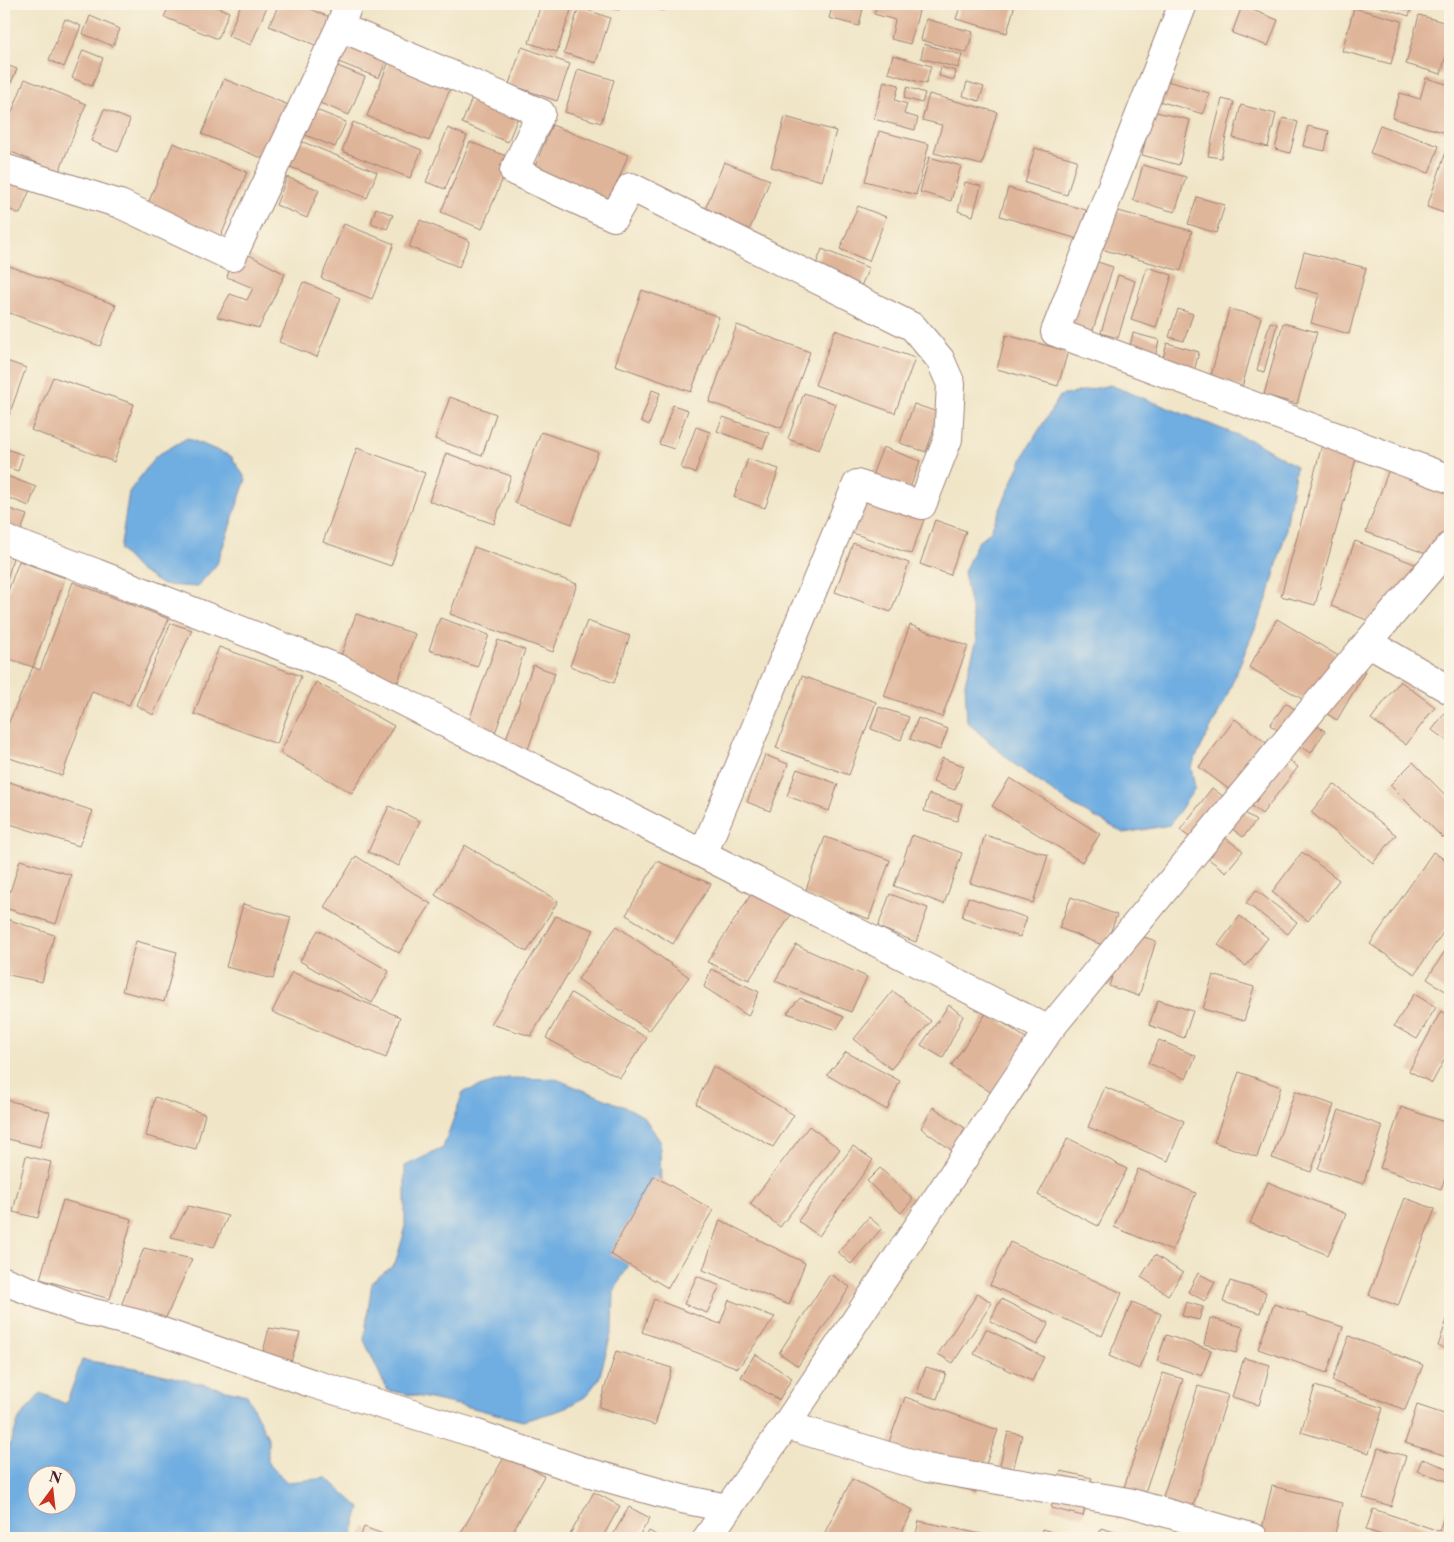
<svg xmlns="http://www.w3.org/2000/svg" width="1454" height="1542" font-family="'Libre Caslon Text',serif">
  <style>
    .water { fill: #6fade1; stroke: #5c6686; fill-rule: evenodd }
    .building { fill: #dfb59a }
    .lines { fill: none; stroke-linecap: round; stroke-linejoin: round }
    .minor-casing { stroke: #9d8279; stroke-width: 30 }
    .minor { stroke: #fff; stroke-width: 28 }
  </style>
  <rect width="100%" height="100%" fill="#fcf5e5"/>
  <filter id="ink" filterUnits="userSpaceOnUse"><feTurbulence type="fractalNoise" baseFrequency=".02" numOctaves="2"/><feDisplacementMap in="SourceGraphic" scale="10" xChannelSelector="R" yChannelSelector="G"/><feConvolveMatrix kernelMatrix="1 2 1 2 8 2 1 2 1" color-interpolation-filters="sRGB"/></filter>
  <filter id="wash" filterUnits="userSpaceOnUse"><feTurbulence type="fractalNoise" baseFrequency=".0096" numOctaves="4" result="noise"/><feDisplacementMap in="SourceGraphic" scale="20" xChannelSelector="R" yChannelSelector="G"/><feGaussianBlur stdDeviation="1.12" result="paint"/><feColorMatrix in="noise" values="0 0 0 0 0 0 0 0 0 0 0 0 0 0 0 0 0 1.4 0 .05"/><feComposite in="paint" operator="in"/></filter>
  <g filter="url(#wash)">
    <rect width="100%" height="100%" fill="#f0e5c7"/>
    <path class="water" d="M1110,385L1255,442L1296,466L1285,535L1268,597L1225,700L1191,767L1195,788L1170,825L1124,833L1072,805L1014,764L967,722L965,683L977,639L964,572L977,543L990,532L1026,451L1060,396Z
      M187,438L231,456L246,479L217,564L197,587L163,585L139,570L120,550L129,492L156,456Z
      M508,1078L556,1079L630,1109L644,1117L660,1141L661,1191L633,1258L614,1290L613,1327L599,1379L585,1397L561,1410L523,1421L473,1408L387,1390L364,1340L372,1282L395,1264L405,1230V1166L443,1148L463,1092Z
      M82,1360L136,1368L247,1395L268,1438V1463L287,1482L327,1478L360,1508L351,1538H4V1462L19,1419L41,1393L66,1404ZM38,1474H68V1504H38Z"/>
    <g id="blocks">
      <path class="building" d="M170,4H209L229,12L218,39L164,17Z
        M241,4H268L251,45L228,36Z
        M279,4H298L332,18L320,47L269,26Z
        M318,4H341L338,12Z
        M541,4H573L557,52L529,43Z
        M596,4H620L619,10Z
        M642,4H666L664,11Z
        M833,4H864L859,26L829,18Z
        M877,4H892L919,11L910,44L891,39L895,20L874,14Z
        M961,4H1015L1007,33L956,19Z
        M1371,4H1413L1409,16Z
        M1242,6L1278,20L1268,46L1232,33Z
        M579,7L610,18L596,63L564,53Z
        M1354,8L1402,21L1391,64L1342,51Z
        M1419,15L1450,24V40L1441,74L1406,64Z
        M90,16L120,29L113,46L83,34Z
        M65,19L81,26L64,67L49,60Z
        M926,19L973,32L967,53L921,40Z
        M345,37L389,54L379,78L336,61Z
        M924,44L962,55L958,68L921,58Z
        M522,47L570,64L557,101L509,84Z
        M83,50L103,58L92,86L72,78Z
        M893,55L931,66L926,84L888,73Z
        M390,59L452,84L429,141L367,116Z
        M330,63L365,77L349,115L315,101Z
        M4,64L17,69L9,88L4,86Z
        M941,67L956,71L954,80L939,76Z
        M578,69L614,80L601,123L565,112Z
        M1426,78L1450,85V108L1443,132L1392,118L1400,93L1420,99Z
        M25,79L86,104L59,172L4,149V132Z
        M224,79L291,106L269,161L202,134Z
        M1164,80L1209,93L1203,114L1159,101Z
        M884,81L899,85L895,100L907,104L904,114L918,118L915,130L874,119Z
        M967,82L984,87L979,101L963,96Z
        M907,87L925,93L922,103L904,98Z
        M474,93L520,112L508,142L462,123Z
        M929,94L997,112L982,165L934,153L942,125L922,120Z
        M1222,99L1234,102L1221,158L1208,156Z
        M1241,105L1276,114L1268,147L1233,138Z
        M309,107L346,122L335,147L298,132Z
        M104,109L130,120L118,152L91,141Z
        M1152,111L1190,120L1179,165L1142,155Z
        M785,117L836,131L822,181L771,167Z
        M1283,118L1298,122L1290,153L1275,149Z
        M353,122L422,150L410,178L342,151Z
        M552,125L628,155L609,204L532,173Z
        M1380,125L1439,146L1429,173L1370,153Z
        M1308,126L1329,131L1325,151L1303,146Z
        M448,128L467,136L445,189L426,182Z
        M879,131L929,144L916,195L865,181Z
        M298,140L377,172L367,198L288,166Z
        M470,142L511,158L482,229L441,212Z
        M173,143L247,172L221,236L147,206Z
        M1448,146L1450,147V215L1427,207Z
        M1035,148L1077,160L1067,195L1025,183Z
        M929,157L961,166L951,201L920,192Z
        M724,162L770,180L747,236L702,217Z
        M1143,165L1186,177L1175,212L1133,200Z
        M4,175L31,187L20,214L4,207Z
        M287,177L319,190L307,218L276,205Z
        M965,182L981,186L973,216L958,211Z
        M1008,188L1086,210L1078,239L1000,216Z
        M1197,197L1225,205L1216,233L1188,224Z
        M858,206L886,217L869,261L840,249Z
        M376,208L393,215L387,229L371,223Z
        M1111,209L1192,231L1181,271L1101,249Z
        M420,220L470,241L459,267L409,247Z
        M344,224L394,244L372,299L321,278Z
        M236,248L285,274L259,328L217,317L230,294L247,300L253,288L227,277Z
        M822,249L869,268L861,286L815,267Z
        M1304,252L1366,268L1349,334L1311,323L1319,294L1295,287Z
        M1092,260L1113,267L1092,333L1071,326Z
        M4,264L116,305L100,346L4,311Z
        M1147,267L1172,275L1156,328L1131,320Z
        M1118,275L1135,281L1118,338L1101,333Z
        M303,282L341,298L317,357L279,342Z
        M642,290L719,317L691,392L615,365Z
        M1178,309L1193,314L1184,341L1169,337Z
        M1229,309L1261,317L1242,387L1210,379Z
        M1270,322L1277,324L1264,372L1257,370Z
        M1283,323L1317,332L1297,404L1264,395Z
        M737,325L810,352L782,428L709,402Z
        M835,330L915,358L895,413L815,385Z
        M1133,333L1159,340L1155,358L1129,351Z
        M1006,335L1068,351L1058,386L997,369Z
        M1167,343L1199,352L1194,371L1162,362Z
        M4,360L26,368L4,429Z
        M53,377L134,404L114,462L31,430Z
        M652,390L660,393L649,425L641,421Z
        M804,393L836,404L819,450L788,439Z
        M450,397L496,414L482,456L435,439Z
        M914,404L940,413L926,452L900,443Z
        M673,405L688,410L674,449L659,444Z
        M723,417L769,433L763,448L717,431Z
        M696,427L710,432L695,473L681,468Z
        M541,432L598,452L572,524L515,503Z
        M1322,445L1357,455L1315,605L1281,596Z
        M883,447L920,461L910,488L872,475Z
        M4,448L23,455L18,471L4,466Z
        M357,448L425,473L391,566L323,542Z
        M446,453L511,476L494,524L429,501Z
        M748,459L779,469L765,508L734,497Z
        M1389,469L1450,490V523L1438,558L1366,532Z
        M4,475L36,487L29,506L4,496Z
        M863,495L925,517L911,554L850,532Z
        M4,507L27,515L19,537L4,531Z
        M935,520L966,531L950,575L920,564Z
        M1355,541L1420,566L1395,631L1331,606Z
        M853,543L909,563L891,612L835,592Z
        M474,547L577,584L553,652L450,614Z
        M4,555L13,558L7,580L4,578Z
        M19,561L65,578L33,667L4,657V602Z
        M73,582L169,619L129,705L92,691L62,776L4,756V733L33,667L40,670Z
        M356,614L415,634L398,682L339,661Z
        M440,618L489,635L477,667L429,650Z
        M1277,619L1365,672L1337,720L1249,667Z
        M587,621L630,636L614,683L570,666Z
        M171,623L192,630L153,715L136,705Z
        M910,625L968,646L942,717L884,696Z
        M498,640L525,650L495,733L468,723Z
        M219,647L301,676L277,744L194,714Z
        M533,665L555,673L527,752L504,744Z
        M802,676L876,702L849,775L776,748Z
        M1400,681L1435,707L1406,745L1371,719Z
        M316,682L394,726L352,793L280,753Z
        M1286,703L1325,731L1311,753L1270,725Z
        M879,707L909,717L901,740L871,729Z
        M1447,710L1450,712V743L1432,730Z
        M918,718L948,729L940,750L910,739Z
        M1235,719L1298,767L1262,814L1199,767Z
        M765,755L788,764L770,811L747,802Z
        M942,758L964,766L955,790L933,782Z
        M1413,762L1450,800V831L1443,838L1390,785Z
        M797,769L838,784L829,811L787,796Z
        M1010,778L1100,834L1082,862L992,806Z
        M4,780L93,811L79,846L4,822Z
        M1334,784L1396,835L1373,863L1311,812Z
        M1212,788L1256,821L1243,837L1214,815L1194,841L1180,830Z
        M929,794L962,804L957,821L924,811Z
        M389,806L420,821L399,866L368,852Z
        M1219,833L1243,851L1226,872L1202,854Z
        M912,835L962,853L944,904L894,886Z
        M985,835L1048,855L1033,903L970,883Z
        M825,837L890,860L869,919L804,895Z
        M465,845L558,901L527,952L435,895Z
        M1302,852L1339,880L1308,921L1272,892Z
        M1433,852L1450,863V922L1415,974L1370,944Z
        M356,856L431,904L399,953L324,907Z
        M20,860L71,875L56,924L5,908Z
        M657,861L711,884L673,944L626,915Z
        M754,890L794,910L749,980L707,962Z
        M1256,890L1297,922L1288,934L1246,903Z
        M890,894L928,908L916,942L878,927Z
        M968,897L1027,918L1020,937L962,917Z
        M1071,897L1117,915L1105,946L1059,928Z
        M243,904L291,917L273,979L226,967Z
        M556,916L594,930L531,1036L491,1024Z
        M1240,916L1268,938L1246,966L1218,945Z
        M4,918L54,935L42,982L4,974Z
        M617,926L689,977L649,1031L578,979Z
        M318,930L389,971L372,1003L300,961Z
        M1127,931L1156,941L1139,996L1109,986Z
        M136,941L177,952L164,1002L122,991Z
        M1450,943V994L1427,979Z
        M796,945L867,977L851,1012L775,981Z
        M711,969L759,992L748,1016L704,987Z
        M292,972L400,1017L386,1058L272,1012Z
        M1213,975L1254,987L1244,1021L1203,1009Z
        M893,991L931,1021L891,1069L854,1039Z
        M571,993L647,1038L620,1078L546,1038Z
        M1414,994L1436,1007L1417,1039L1394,1026Z
        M800,998L844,1017L836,1030L787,1013Z
        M1158,1000L1193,1011L1184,1038L1149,1025Z
        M949,1005L963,1016L943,1058L921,1045Z
        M1441,1011L1450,1015V1049L1432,1083L1409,1071Z
        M987,1012L1027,1039L992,1093L951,1066Z
        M1159,1040L1196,1056L1186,1079L1148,1063Z
        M846,1052L900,1081L887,1110L827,1075Z
        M713,1066L794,1115L773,1147L696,1104Z
        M1239,1072L1281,1087L1257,1157L1214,1142Z
        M1105,1087L1184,1121L1168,1161L1088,1127Z
        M1295,1091L1334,1105L1311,1172L1272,1158Z
        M155,1097L205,1114L196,1149L146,1136Z
        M4,1099L50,1112L40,1147L4,1138Z
        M933,1107L965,1128L954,1152L921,1128Z
        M1401,1107L1450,1124V1164L1441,1189L1380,1168Z
        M1339,1110L1383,1126L1363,1184L1318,1169Z
        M809,1126L840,1149L780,1227L750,1204Z
        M1068,1138L1127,1169L1098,1226L1038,1195Z
        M853,1146L873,1160L819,1236L798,1221Z
        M26,1156L51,1162L38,1218L13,1212Z
        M880,1168L913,1199L901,1213L867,1181Z
        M1138,1169L1196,1193L1172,1251L1114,1227Z
        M654,1176L713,1210L668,1288L610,1254Z
        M1268,1182L1346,1214L1328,1255L1250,1223Z
        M1405,1198L1435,1209L1398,1306L1369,1295Z
        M63,1200L132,1219L110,1299L40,1279Z
        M188,1206L228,1216L214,1247L171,1237Z
        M869,1217L882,1228L851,1264L838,1252Z
        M720,1220L805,1263L789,1305L703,1270Z
        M1010,1242L1122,1293L1102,1336L990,1285Z
        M144,1248L192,1259L164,1322L120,1308Z
        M1155,1255L1183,1273L1168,1295L1141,1277Z
        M1198,1273L1215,1282L1205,1301L1188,1292Z
        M830,1274L850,1287L798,1366L779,1353Z
        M697,1276L720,1286L707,1313L684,1304Z
        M1230,1281L1266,1292L1260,1313L1223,1302Z
        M978,1293L992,1303L953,1363L938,1354Z
        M654,1299L720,1324L729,1300L775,1317L738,1368L642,1332Z
        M1001,1299L1049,1323L1037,1345L990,1321Z
        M1132,1302L1161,1314L1139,1369L1109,1356Z
        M1186,1302L1203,1307L1199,1320L1182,1316Z
        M1274,1304L1343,1327L1327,1373L1258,1349Z
        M4,1305L9,1306L4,1326Z
        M1450,1311V1350L1438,1346Z
        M1210,1318L1243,1327L1236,1353L1204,1344Z
        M269,1328L300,1333L290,1365L262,1356Z
        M986,1329L1044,1357L1032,1381L974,1354Z
        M1166,1335L1211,1350L1202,1376L1157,1361Z
        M1349,1336L1423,1365L1405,1410L1332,1381Z
        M616,1351L672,1368L655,1425L599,1407Z
        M755,1354L792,1378L779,1400L741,1377Z
        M1244,1358L1270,1365L1259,1405L1232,1397Z
        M926,1367L946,1373L937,1399L917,1393Z
        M1163,1373L1183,1379L1139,1510L1119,1502Z
        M1198,1386L1228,1395L1190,1516L1160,1506Z
        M1315,1386L1383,1408L1369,1453L1301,1432Z
        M905,1397L998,1430L976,1492L883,1459Z
        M1417,1405L1450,1416V1457L1405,1443Z
        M1008,1432L1022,1435L1007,1493L994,1489Z
        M1378,1448L1406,1456L1391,1506L1363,1498Z
        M506,1454L544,1476L509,1538H458Z
        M1422,1459L1450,1469V1482L1417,1471Z
        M1061,1471L1092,1478L1083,1516L1051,1508Z
        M852,1479L913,1510L899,1538H822Z
        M1272,1486L1342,1503L1334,1538H1284L1261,1533Z
        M594,1492L620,1506L602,1538H568Z
        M1450,1498V1538H1392L1366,1530L1373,1509L1439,1531Z
        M629,1507L650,1518L638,1538H611Z
        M919,1521L991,1536L990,1538H915Z
        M364,1527L394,1538H360Z
        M1101,1528L1134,1538H1098Z
        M1042,1529L1062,1535L1061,1538H1040Z
        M649,1531L662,1538H645Z"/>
    </g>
  </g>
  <g filter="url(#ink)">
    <use href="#blocks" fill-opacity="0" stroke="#9d8279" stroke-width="1"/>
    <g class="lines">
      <defs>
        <path id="minor" d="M1183,4L1055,332L1450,479
          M340,27L348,4
          M4,168L120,204L232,257L340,27L541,113L514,171L614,217L631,187L913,327L940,359L951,384L948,439L922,505L857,484L703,854
          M4,539L96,573L339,669L1049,1030L1368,642L1450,690
          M1368,642L1450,546
          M4,1281L78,1309L139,1324L311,1383L474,1433L580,1470L682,1499L727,1508
          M786,1425L927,1468L1128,1502L1254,1538
          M707,1538L786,1425L1049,1030"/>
      </defs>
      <use href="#minor" class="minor-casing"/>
      <use href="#minor" class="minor"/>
    </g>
  </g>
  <rect width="1454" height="1542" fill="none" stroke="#fcf5e5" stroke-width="20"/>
  <g transform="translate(52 1490) rotate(15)"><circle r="24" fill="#fcf5e5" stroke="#b59f9b"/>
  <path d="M0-4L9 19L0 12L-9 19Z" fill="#c8321e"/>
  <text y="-8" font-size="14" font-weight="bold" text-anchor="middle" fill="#4a1f2b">N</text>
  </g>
</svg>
